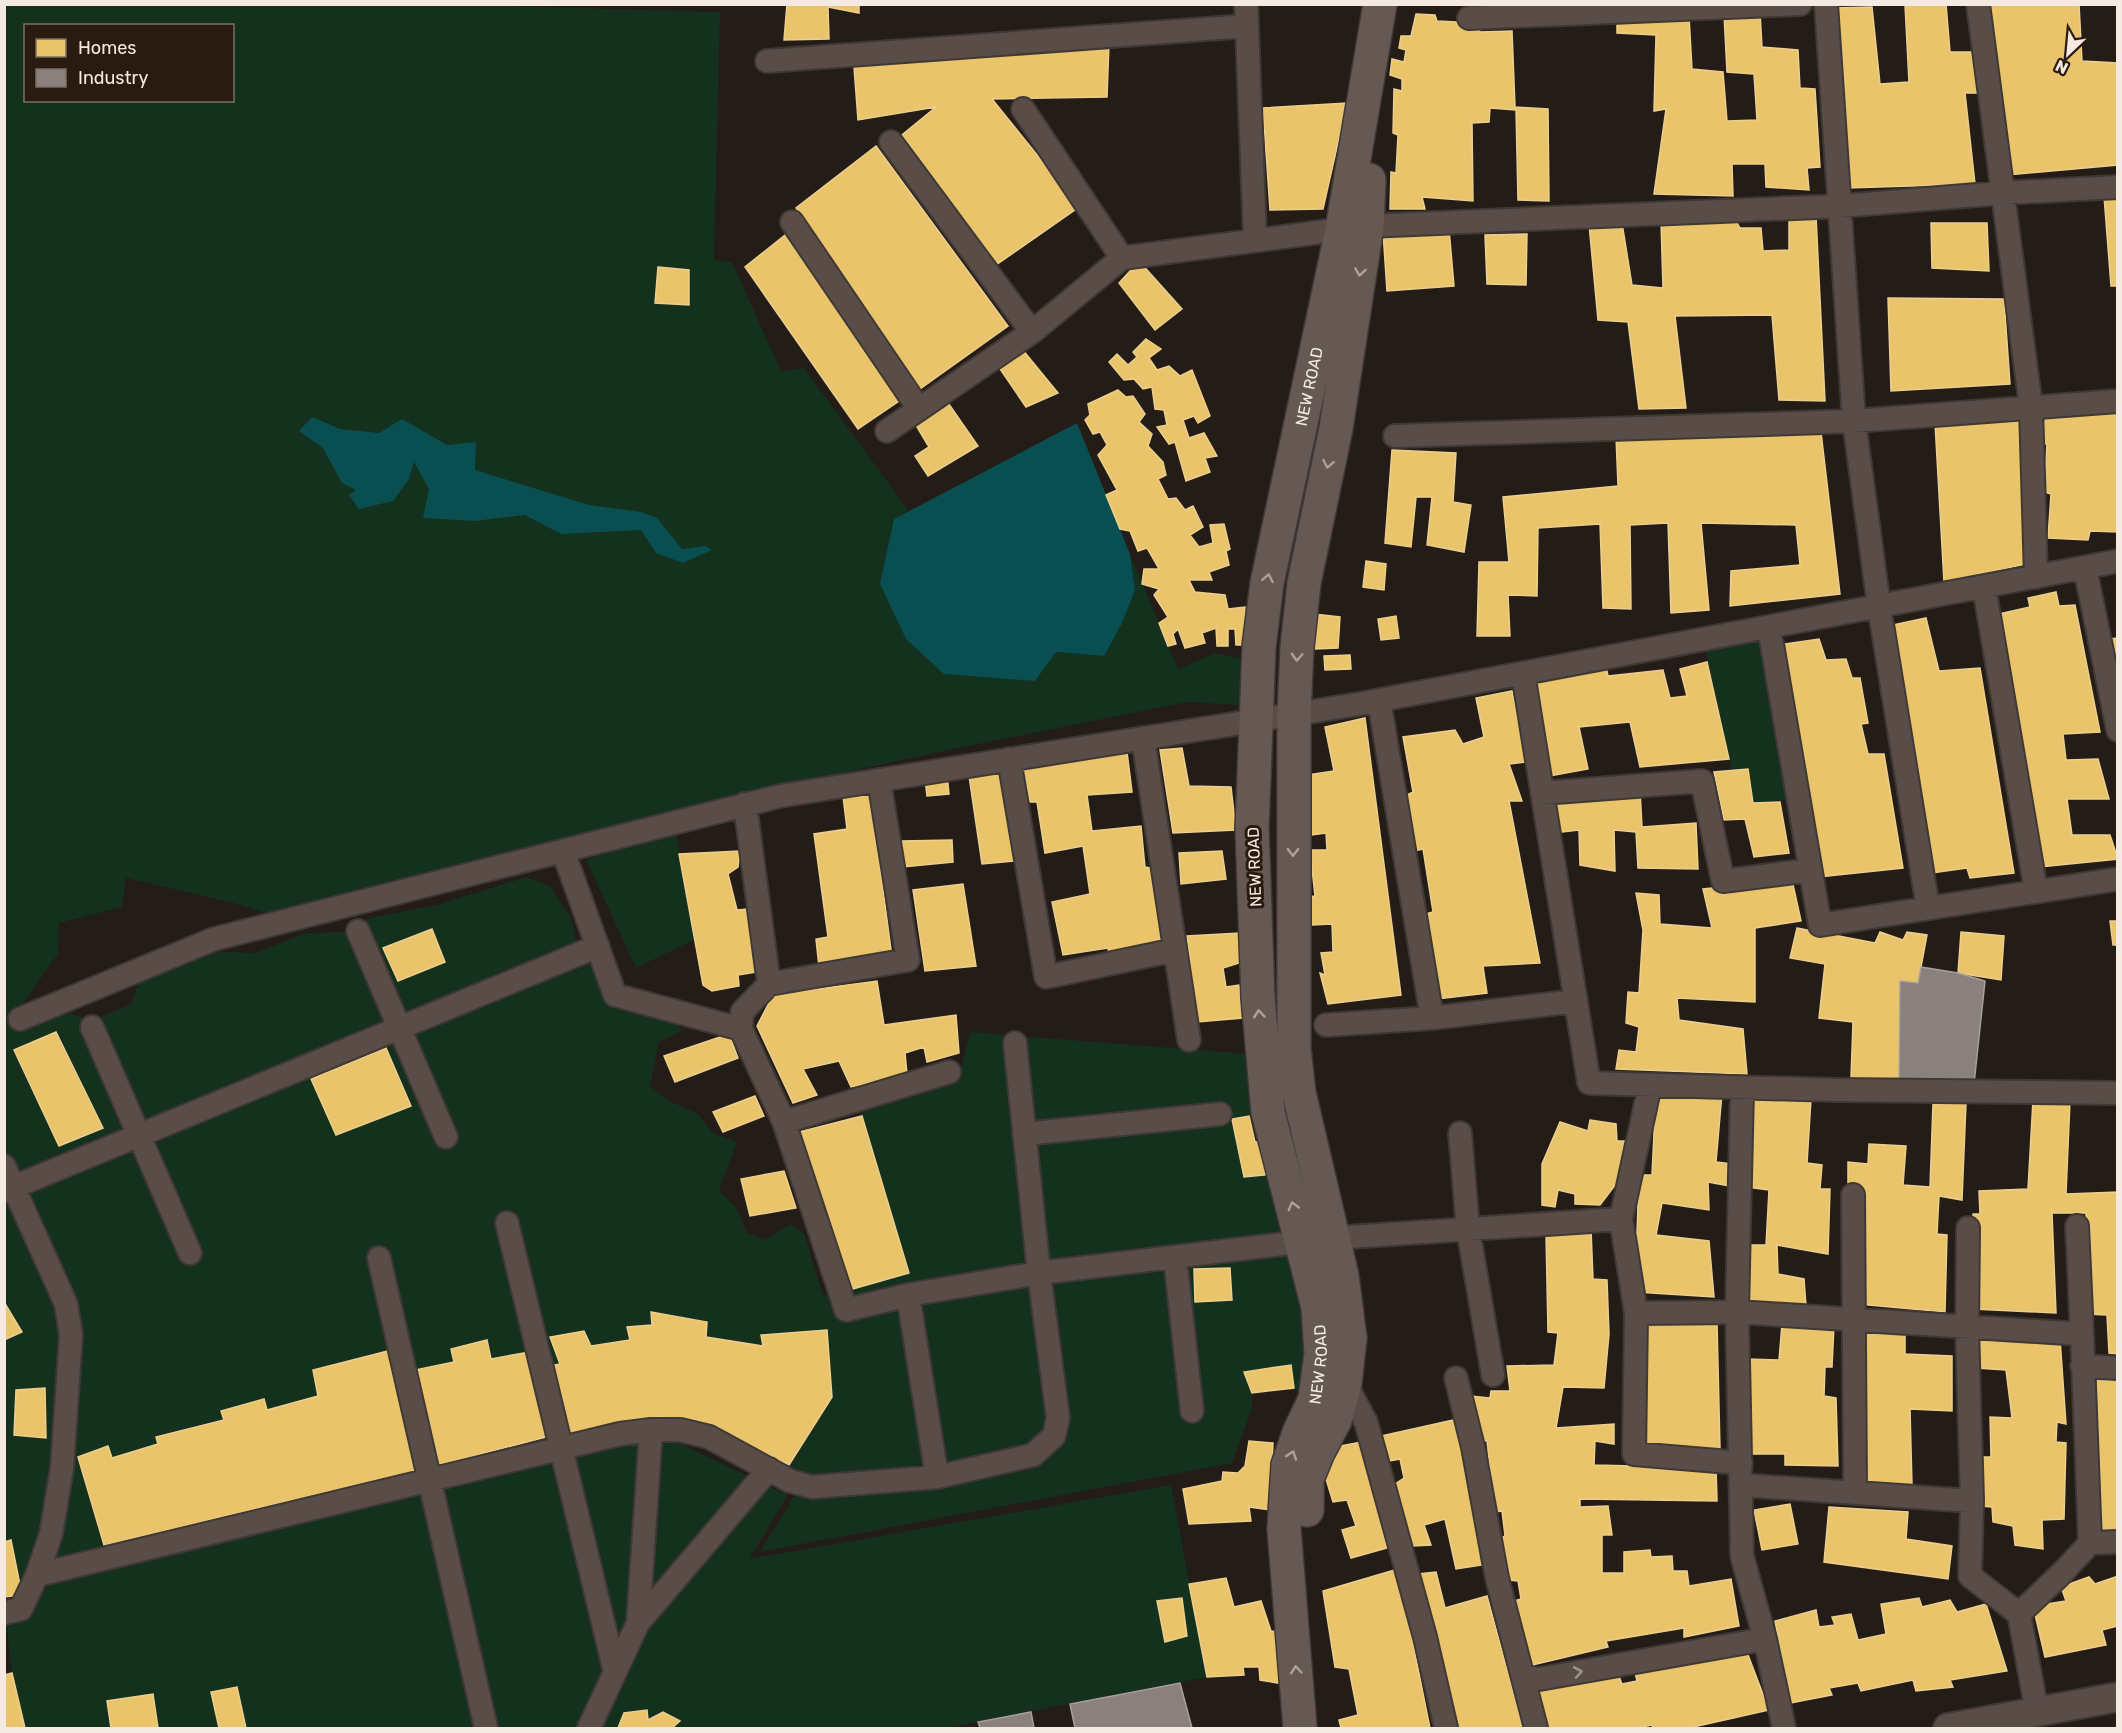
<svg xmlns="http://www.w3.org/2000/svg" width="2122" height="1733" font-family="Rubik,sans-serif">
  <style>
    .green { fill: #14311d; fill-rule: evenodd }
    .water { fill: #094e50 }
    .homes { fill: #e9c46a; stroke: #eccf8e; stroke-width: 1.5 }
    .industry { fill: #8a817c; stroke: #aaa09b; stroke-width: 1.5 }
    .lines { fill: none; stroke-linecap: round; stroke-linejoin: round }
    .minor-casing { stroke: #403933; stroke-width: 26 }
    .tertiary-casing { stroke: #403933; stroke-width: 32 }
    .secondary-casing { stroke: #403933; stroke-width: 36 }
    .minor { stroke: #5a4d48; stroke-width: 22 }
    .tertiary { stroke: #5a4d48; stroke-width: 28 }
    .secondary { stroke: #665852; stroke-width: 33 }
    .oneway { stroke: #ada19a }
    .oneway2 { stroke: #9f948d }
    .labels { text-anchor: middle; stroke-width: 6; stroke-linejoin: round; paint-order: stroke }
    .street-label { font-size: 16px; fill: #f4eae2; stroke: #2a1b10 }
  </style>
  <rect width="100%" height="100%" fill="#241c16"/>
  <path class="green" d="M440,4L720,12L714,260L732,262L781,371L804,368L909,511L894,519L1056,652L1104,656L1135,590L1130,554L1178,669L1215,653L1241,659L1239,705L1187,702L929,754L662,813L509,853L289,920L234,903L126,878L122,907L59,923L58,954L11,1020L66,1012L92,1020L132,1004L138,983L201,951L255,953L306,933L344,932L370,918L437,905L526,877L550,886L572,920L578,954L591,966L603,995L645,1015L670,1018L682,1031L659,1042L650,1086L669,1101L697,1113L714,1134L737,1141L719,1191L736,1207L747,1233L765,1240L790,1224L804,1233L823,1296L909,1273L862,1116L854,1101L949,1072L960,1071L970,1032L1248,1054L1256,1095L1249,1116L1232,1120L1244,1177L1274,1174L1301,1259L1315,1399L1294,1388L1291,1365L1245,1372L1252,1393V1408L1232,1463L760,1552L798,1490L783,1477L832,1398L827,1331L762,1335L763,1346L706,1337L707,1322L651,1312L652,1325L627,1327L630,1340L591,1346L584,1331L551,1336L560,1364L549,1366L529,1352L491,1359L487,1340L451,1349L454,1362L415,1370L398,1349L314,1370L318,1396L267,1410L264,1400L221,1411L224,1420L156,1437L158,1444L112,1458L108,1446L78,1457L106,1558L651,1430L788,1495L749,1559L1171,1485L1207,1677L946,1728H25L12,1673L5,1613L22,1595L12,1541L5,1542L4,1340L22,1332L4,1302L5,5ZM26,26H232V100H26Z
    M1769,627L1798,799L1753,803L1748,769L1732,770L1704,643Z
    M675,827L695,939L636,968L586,860Z"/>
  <path class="water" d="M312,417L340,429L379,433L402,419L447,445L476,442L475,470L589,505L641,512L657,518L682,549L705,546L712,550L683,563L656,553L641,530L561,534L525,515L475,521L423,518L429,489L414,462L409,479L393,501L359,509L349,495L356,490L342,483L323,448L299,431Z
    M1077,423L1130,554L1135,590L1122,623L1104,656L1056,652L1035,681L944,674L906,639L880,584L894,519Z"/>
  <path class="homes" d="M787,4H859V13L828,7L829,39L784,40Z
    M1946,4L1950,52H1976L1982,93H1965L1975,184L1847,188L1832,8L1872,7L1880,84L1909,82L1905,5Z
    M1985,4H2079L2082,61L2118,63V165L2007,175Z
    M1760,12L1762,47L1798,50L1800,88L1815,89L1820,167L1807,168L1809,190L1766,187L1765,164H1732L1733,196L1654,194L1666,109L1654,111L1656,35L1617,33V16H1689L1692,69L1723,72L1727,121L1757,120L1754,74L1727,72L1724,14Z
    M1416,14L1435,15L1437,21L1477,23L1480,32L1512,31L1515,107L1548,109L1549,201L1518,200L1516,110L1490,108L1489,122L1472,123L1473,201L1422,197L1425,209H1390L1391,172L1396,173L1398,135L1393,133L1394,89L1402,91V79L1390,75L1392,59L1404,62L1406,50L1399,48L1401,36H1411Z
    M1109,43L1107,97L992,99L1079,207L996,265L902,135L936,107L858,120L854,67Z
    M1347,103L1323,209L1270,210L1263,108Z
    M876,146L1008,326L920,389L796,208Z
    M2104,196H2118V286H2111Z
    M1789,216H1816L1825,401L1779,400L1772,315L1675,316L1686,408L1639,409L1628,322L1598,320L1589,224L1622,223L1632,285L1663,288L1661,222L1736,221L1740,228H1761L1763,251L1789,250Z
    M1931,223H1987L1989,271L1932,268Z
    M1449,229L1454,286L1387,291L1383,232Z
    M1527,234L1526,285L1487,284L1485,235Z
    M785,235L902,399L858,429L745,267Z
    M1139,261L1182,309L1155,330L1119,283Z
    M658,267L689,270V305L655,303Z
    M1888,298L2004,299L2010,384L1891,391Z
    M1146,339L1161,349L1149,358L1157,370L1169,366L1180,376L1192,370L1210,416L1198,423L1194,416L1183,420L1189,438L1204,433L1217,456L1205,458L1210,472L1186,481L1175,442L1169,444L1157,427L1167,425L1164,410L1155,409L1152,387L1143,389L1134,379L1124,380L1109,362L1117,354L1128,365L1137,357L1133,352Z
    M1022,349L1058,393L1026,407L998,366Z
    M1118,390L1126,397L1133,396L1145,414L1139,422L1152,434L1148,446L1163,462L1166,475L1158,479L1168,499L1176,498L1185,510L1193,506L1203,527L1190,535L1199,547L1213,543L1210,525L1224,524L1230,549L1226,551L1229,565L1209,572L1212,580H1189L1195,592L1225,595L1228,609L1245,607V621L1250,622L1248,645H1236L1235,629H1228V646H1217L1216,628L1202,633L1205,643L1185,648L1178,629L1173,634L1176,644L1168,646L1159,623L1168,617L1154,595L1159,589L1142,584L1144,569H1159L1147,548L1138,551L1130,531L1120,529L1106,495L1117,490L1098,455L1107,445L1100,432L1093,434L1085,420L1090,415L1088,404Z
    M946,400L978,446L928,476L915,456L929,447L914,422Z
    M2118,409V532L2090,531L2088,540L2048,538L2051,494L2044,492L2047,444H2041L2046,415Z
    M2020,419L2026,564L1944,582L1935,423Z
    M1821,432L1840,594L1730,606L1731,571L1800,565L1796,525L1701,523L1709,610L1671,613L1668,523L1630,525L1631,609L1603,608L1600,524L1538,528L1537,596L1508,595L1510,636H1477L1479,562H1509L1503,497L1618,486L1616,436Z
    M1392,450L1456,453L1453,502L1471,505L1464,552L1427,545L1432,497H1416L1411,547L1385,543Z
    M1366,561L1386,564L1384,590L1363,587Z
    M2056,592L2059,606L2075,605L2100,732L2063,734L2066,760L2098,759L2109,799H2067L2072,835H2110L2118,859L2040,867L1994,615L2030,607L2028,598Z
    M1314,614L1340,617L1338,648L1315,649Z
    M1396,616L1399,638L1381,640L1378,619Z
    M1926,618L1939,671L1980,668L2014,873L1970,878L1967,868L1932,873L1888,626Z
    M2118,638V695L2108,639Z
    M1819,639L1826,660L1846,659L1852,678H1860L1868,723L1861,724L1868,754H1884L1903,868L1819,877L1778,645Z
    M1350,655L1351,669L1325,670L1324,656Z
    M1707,662L1729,759L1640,767L1630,722L1579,727L1588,769L1550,776L1531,684L1606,667L1608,676L1663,670L1670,698L1687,696L1680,669Z
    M1512,691L1527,762L1509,764L1522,801H1509L1540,963L1483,966L1487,993L1437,999L1421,915L1433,912L1423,849L1414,851L1405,796L1413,792L1403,737L1455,730L1463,744L1484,737L1476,698Z
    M1365,718L1401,995L1328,1004L1320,973L1325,975L1321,953L1333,952L1332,924L1312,925L1308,897L1315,896L1310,850H1327L1326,833L1312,835L1308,775L1334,771L1325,727Z
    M1182,748L1189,786L1231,787L1236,830L1173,833L1160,750Z
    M1127,752L1132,792L1087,795L1092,831L1141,826L1145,867L1150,868L1163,944L1109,954L1108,948L1063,955L1052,902L1090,894L1083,846L1045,853L1037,802H1030L1023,768Z
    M1748,769L1753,803L1780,802L1789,853L1754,857L1745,819L1724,820L1714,772Z
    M1003,772L1014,861L982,864L969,776Z
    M947,775L949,794L927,796L925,779Z
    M1640,790L1642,827L1696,823L1698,869L1638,868L1636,832L1614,830L1615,871L1580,865L1579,830L1554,833L1548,798Z
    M870,792L892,957L819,967L816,939L828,937L814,834L847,829L843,796Z
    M952,840L953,862L903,867L902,841Z
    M740,851L738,867L728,874L737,910L747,909L757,972L738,975L739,986L712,991L703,985L679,854Z
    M1222,851L1226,879L1181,884L1179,853Z
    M1792,880L1801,921L1755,928V1002L1677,998L1679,1020L1743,1029L1747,1074L1616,1069L1619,1050L1636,1052L1639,1027L1626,1023L1628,992L1639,993L1643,930L1636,893L1659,895L1660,924L1712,928L1703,889Z
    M963,884L976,966L925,971L913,890Z
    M2110,921H2118V945H2113Z
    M1797,928L1875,943L1880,932L1903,940L1907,932L1927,935L1918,983L1900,981L1899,1080L1851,1078L1853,1022L1819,1018L1825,964L1790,958Z
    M432,929L445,962L398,981L383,948Z
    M1961,932L2004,936L2001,980L1958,973Z
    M1240,933L1239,963L1223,968L1226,987L1239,985L1243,1018L1197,1022L1187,936Z
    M877,981L884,1025L956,1015L959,1053L927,1062L924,1047L905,1053L907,1074L851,1087L839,1061L803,1069L817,1095L793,1103L757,1026L773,995Z
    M56,1032L103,1128L59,1146L14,1050Z
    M729,1034L738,1058L675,1082L664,1056Z
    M386,1048L411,1106L336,1135L311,1079Z
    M1656,1091L1722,1093L1716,1162L1732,1164L1730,1186L1708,1182L1709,1210L1662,1203L1656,1235L1709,1241L1714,1297L1636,1292L1632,1233H1637L1639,1175H1652Z
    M755,1096L764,1116L723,1132L713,1112Z
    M1748,1096L1811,1099L1807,1163L1822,1165L1820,1189H1830L1828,1254L1777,1245L1778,1274L1804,1279L1806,1306L1743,1303L1745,1245H1766L1769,1190L1747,1187Z
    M2033,1100L2070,1101L2066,1194L2118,1192V1354L2109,1353L2107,1315L2086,1314V1213H2052L2056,1313L1973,1309V1214H1980L1979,1191L2028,1189Z
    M1966,1103L1962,1200L1939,1196L1937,1234L1947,1235L1945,1312L1858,1304L1848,1188V1162L1868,1164L1869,1144L1906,1146L1903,1185L1930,1187L1933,1104Z
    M862,1116L909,1273L849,1290L799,1132Z
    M1249,1116L1255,1142H1264L1274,1174L1244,1177L1232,1119Z
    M1590,1120L1616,1124L1617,1141H1625L1616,1184L1600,1205L1575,1204V1194L1558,1190L1555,1207L1542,1205V1164L1560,1122L1588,1131Z
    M784,1171L796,1208L750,1216L741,1179Z
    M1591,1229L1593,1279L1607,1280L1609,1334L1604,1388L1563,1387L1556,1428L1614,1424V1444L1595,1441L1594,1465L1716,1468L1717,1501L1580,1499V1507L1608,1506L1612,1535H1602V1573H1624V1552L1650,1550L1651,1557L1672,1556L1673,1571H1687L1689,1586L1731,1579L1739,1626L1684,1637V1628L1606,1641L1608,1647L1532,1665L1514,1601L1521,1599L1518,1581L1508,1580L1499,1539L1505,1536L1502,1511L1495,1512L1487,1441L1478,1440L1471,1396L1490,1398L1491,1391H1510L1507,1366L1554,1365L1558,1333L1548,1332L1546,1234Z
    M1230,1268L1232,1300L1195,1302L1194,1269Z
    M4,1302L22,1332L4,1340Z
    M651,1312L707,1322L706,1337L763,1346L761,1335L827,1330L832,1397L789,1465L697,1420L659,1417L636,1419L567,1439L549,1366L560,1364L550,1337L584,1331L591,1346L630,1340L627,1327L652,1325Z
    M1643,1320L1717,1323L1720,1449L1639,1446Z
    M1782,1324L1834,1325L1832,1367H1825L1824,1396L1836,1398L1838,1466L1785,1465V1454H1750L1747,1359L1779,1360Z
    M1860,1328L1905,1329V1354L1952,1356V1411L1910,1409L1912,1485L1863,1481Z
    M1975,1336L2060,1339L2066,1424L2057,1422L2056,1442L2066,1443L2064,1519L2042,1520L2043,1549L2015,1545L2013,1526L1993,1522L1992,1507L1981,1506L1979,1457H1991L1990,1417L2012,1418L2006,1370L1976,1368Z
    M487,1340L491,1359L529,1352L550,1436L434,1466L415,1370L454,1362L451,1349Z
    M388,1351L415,1471L104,1545L78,1457L108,1446L112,1458L158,1444L156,1437L224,1420L221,1411L264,1399L267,1410L318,1396L313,1370Z
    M1291,1365L1294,1388L1252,1393L1244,1372Z
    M2088,1379L2118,1380V1530L2097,1529Z
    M45,1388L46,1438L14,1435L16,1390Z
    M1458,1419L1489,1564L1456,1569L1445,1519L1424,1525L1431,1545L1413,1546L1395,1484L1404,1478L1400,1459L1390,1461L1381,1436Z
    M1249,1441L1273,1443L1270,1510L1249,1507L1251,1521L1189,1524L1183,1489L1222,1481L1223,1472L1238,1473L1245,1466Z
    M1361,1442L1387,1548L1351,1558L1342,1530L1356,1526L1347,1500L1333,1502L1322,1466L1332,1464L1329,1448Z
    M1790,1504L1798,1544L1762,1550L1754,1510Z
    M1829,1507L1908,1512L1906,1539L1952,1546L1948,1579L1824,1562Z
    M11,1540L22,1595L4,1597V1542Z
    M1398,1569L1430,1728H1341L1339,1720L1358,1715L1349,1669L1335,1667L1323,1591Z
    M1436,1572L1445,1608L1487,1596L1523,1728H1455L1418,1574Z
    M2118,1576V1626L2102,1630L2106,1645L2045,1657L2033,1606L2066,1601L2061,1587L2089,1577L2095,1584Z
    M1226,1578L1234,1607L1261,1601L1271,1631L1284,1632L1289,1685L1260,1680L1259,1667H1243L1244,1675L1207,1677L1189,1584Z
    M1182,1598L1187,1636L1165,1642L1157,1601Z
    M1919,1598L1922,1607L1950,1600L1957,1612L1986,1604L2007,1671L1950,1680L1953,1687L1916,1691L1913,1680L1861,1691L1858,1683L1829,1688L1832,1695L1790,1703L1775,1621L1816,1610L1819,1627L1835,1625L1832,1617L1851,1614L1858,1640L1886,1634L1881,1604Z
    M1745,1647L1769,1710L1689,1728H1653L1652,1725L1637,1728H1544L1534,1687L1590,1676V1681L1618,1674L1622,1684L1637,1681L1634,1668Z
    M12,1673L25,1728H4V1675Z
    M237,1687L246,1728H219L211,1692Z
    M153,1694L158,1728H111L107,1701Z
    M647,1710L648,1720L663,1712L680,1721L672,1728H618L624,1713Z"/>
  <path class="industry" d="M1921,967L1958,973L1985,981L1974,1084L1899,1080L1900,981L1918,983Z
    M1180,1683L1192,1728H1075L1070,1704Z
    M1031,1712L1034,1728H980L978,1722Z"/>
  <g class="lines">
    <defs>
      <path id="minor" d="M1246,4L1247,26
        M1826,4L1854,421L1879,606L1928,908
        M1978,4L2031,407L2036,577
        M1469,18L1800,4
        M767,61L1247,26L1255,239
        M1023,109L1122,258
        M891,142L1032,332
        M792,222L919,409
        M887,431L1032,332L1122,258L1367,226L1840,206L2002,193L2118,187
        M1395,436L1854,421L2118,401
        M2085,568L2118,730
        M1984,587L2036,891
        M1769,627L1820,925L2118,879
        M1523,673L1589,1083L1836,1090L2118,1093
        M1379,700L1432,1018L1576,1001
        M1143,738L1189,1040
        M1009,759L1046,977L1175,950
        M1542,793L1702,781L1723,881L1810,870
        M745,804L769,984L908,960L879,780
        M563,851L615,995L741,1029
        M358,931L446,1137
        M769,984L742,1012L741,1029L784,1122L846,1310L908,1295
        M20,1019L214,939L780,796L1359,704L2118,561
        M1326,1025L1432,1018
        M92,1027L190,1253
        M1742,1088L1737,1312L2082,1334L2090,1543L2064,1571L2019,1614
        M784,1122L949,1072
        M1460,1133L1468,1229L1493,1375
        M1024,1134L1220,1114
        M4,1166L66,1304L71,1335L62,1468L51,1534L37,1575
        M4,1191L598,946
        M1853,1195L1855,1493
        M1621,1219L1650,1085
        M507,1223L615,1672
        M2077,1226L2082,1334
        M1968,1228L1967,1328L1972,1501
        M1175,1257L1192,1411
        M379,1258L486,1728
        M1636,1313L1634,1454L1741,1463
        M2082,1366L2118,1368
        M1456,1378L1473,1447L1497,1578L1536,1728
        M1339,1381L1345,1383L1366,1422L1425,1637L1446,1728
        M651,1430H680L709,1437L790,1481L812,1487L937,1477L1033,1455L1054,1436L1058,1418L1039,1273L1015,1043
        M937,1477L908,1295L1039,1273L1333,1238L1621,1219L1636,1313L1737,1312L1742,1556L1765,1639L1784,1728
        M1741,1485L1972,1501L1970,1576L2019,1614L2037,1712
        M2090,1543L2118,1542
        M4,1613L21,1609L37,1575L620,1434L651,1430L638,1623L589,1728
        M638,1623L769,1469
        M1522,1673L1526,1677L1539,1679L1765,1639"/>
      <path id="tertiary" d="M1948,1728L2118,1697"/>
      <g id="secondary">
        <path d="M1307,1510V1479L1318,1452L1335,1420L1345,1383L1350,1338L1342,1276L1299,1093L1294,1049V714L1297,647L1304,583L1336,428L1367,226L1369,180"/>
        <path id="s1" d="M1300,1728L1284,1529L1288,1465L1299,1433L1315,1399L1321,1354L1318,1307L1268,1112L1258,998L1252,828L1259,647L1267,583L1342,230L1380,4"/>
      </g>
    </defs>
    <use href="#minor" class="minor-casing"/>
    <use href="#tertiary" class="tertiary-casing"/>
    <use href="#secondary" class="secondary-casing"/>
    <use href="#minor" class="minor"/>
    <use href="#tertiary" class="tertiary"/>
    <use href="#secondary" class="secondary"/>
  </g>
  <defs><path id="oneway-chevron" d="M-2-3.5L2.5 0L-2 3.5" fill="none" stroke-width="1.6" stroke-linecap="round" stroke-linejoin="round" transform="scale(1.5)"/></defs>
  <g class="oneway">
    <use href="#oneway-chevron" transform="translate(1360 272) rotate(99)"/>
    <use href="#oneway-chevron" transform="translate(1328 464) rotate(101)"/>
    <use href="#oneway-chevron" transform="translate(1268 578) rotate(-79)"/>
    <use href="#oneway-chevron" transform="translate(1297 657) rotate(93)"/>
    <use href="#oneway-chevron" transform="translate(1293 852) rotate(90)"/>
    <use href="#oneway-chevron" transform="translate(1259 1014) rotate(-95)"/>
    <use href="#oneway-chevron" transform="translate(1293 1206) rotate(-105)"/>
    <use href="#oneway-chevron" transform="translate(1292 1455) rotate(-71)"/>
    <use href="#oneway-chevron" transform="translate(1296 1670) rotate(-95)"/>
  </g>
  <use class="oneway2" href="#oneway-chevron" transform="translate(1578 1672) rotate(-10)"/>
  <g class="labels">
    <g class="street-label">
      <text dy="6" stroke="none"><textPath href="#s1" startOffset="1360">NEW ROAD</textPath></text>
      <text transform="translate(1254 867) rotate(-92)" y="6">NEW ROAD</text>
      <text dy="6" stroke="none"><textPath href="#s1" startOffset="370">NEW ROAD</textPath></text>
    </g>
  </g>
  <rect width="2122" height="1733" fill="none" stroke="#f4eae2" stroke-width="12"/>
  <rect x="24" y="24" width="210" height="78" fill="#2a1b10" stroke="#7b6e64" stroke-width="1.5"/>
  <rect x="36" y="39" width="30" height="18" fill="#e9c46a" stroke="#7b6e64" stroke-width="1.5"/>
  <text x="78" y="54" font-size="18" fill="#f4eae2">Homes</text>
  <rect x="36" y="69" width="30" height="18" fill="#8a817c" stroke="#7b6e64" stroke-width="1.5"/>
  <text x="78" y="84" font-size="18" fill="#f4eae2">Industry</text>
  <g transform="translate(2068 54) rotate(206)" stroke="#2a1b10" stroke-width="4.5" paint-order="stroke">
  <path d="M0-4.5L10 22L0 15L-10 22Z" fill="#f4eae2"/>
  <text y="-9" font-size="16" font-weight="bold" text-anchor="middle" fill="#f4eae2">N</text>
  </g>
</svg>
